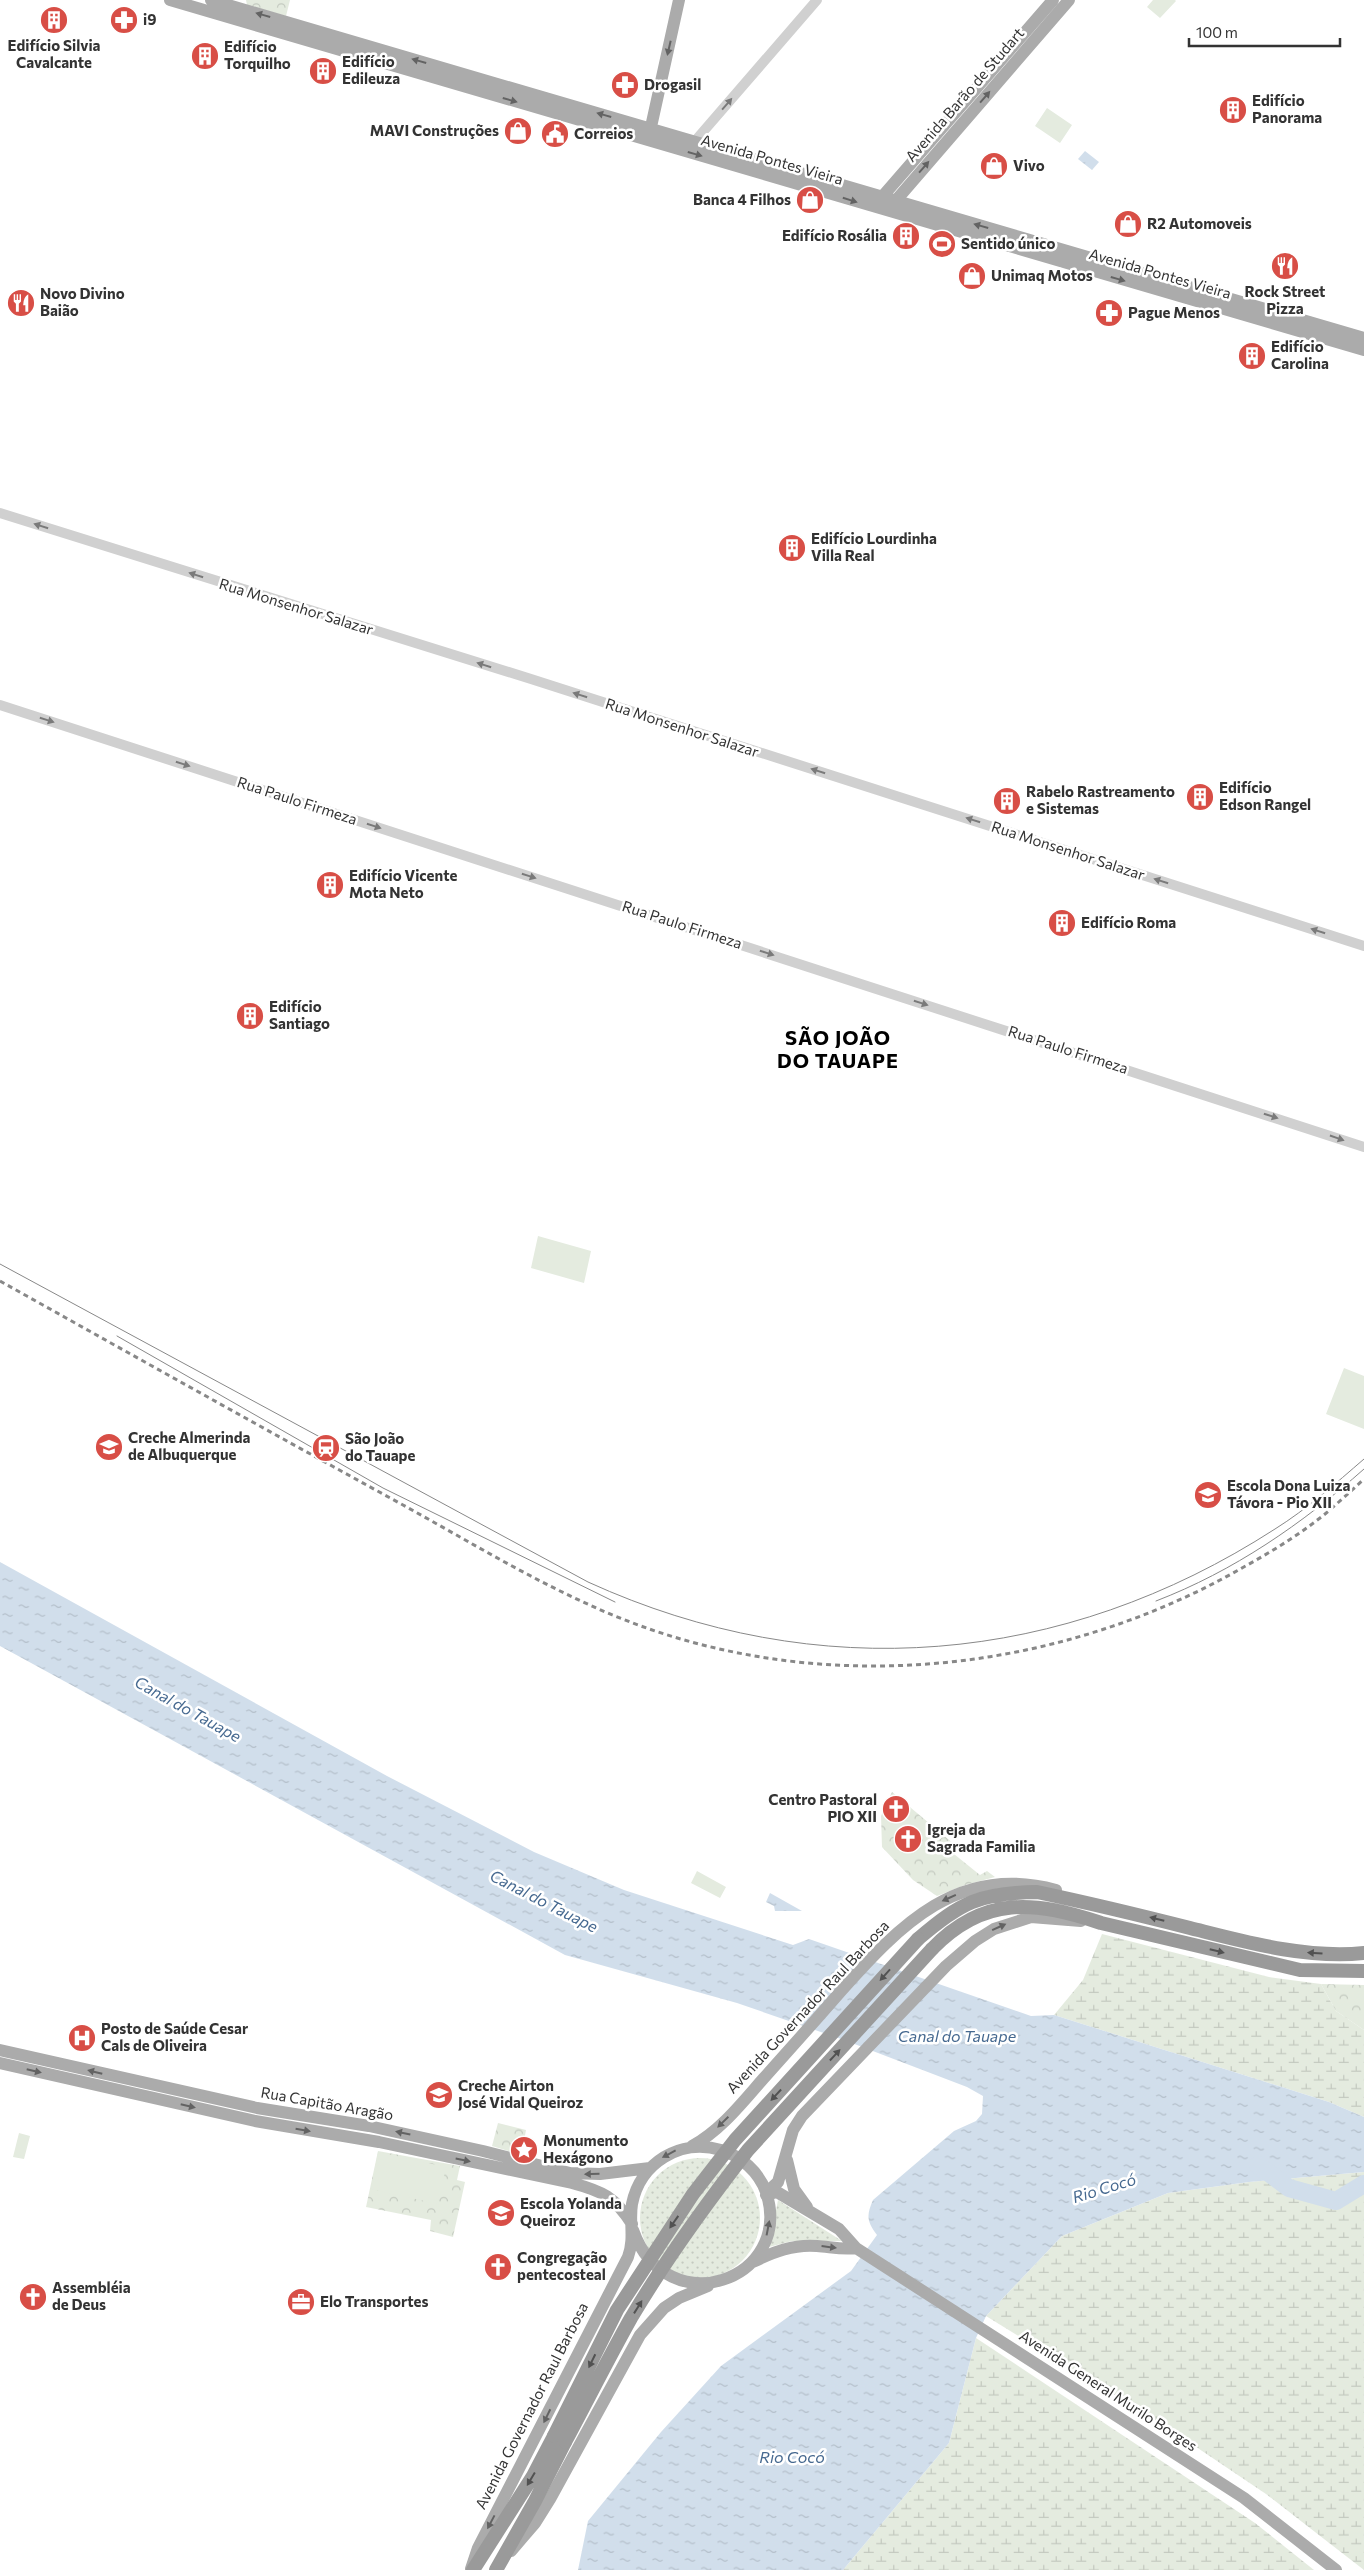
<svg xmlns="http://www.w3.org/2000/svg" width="1364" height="2570" font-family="Commissioner,sans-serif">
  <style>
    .grass { fill: url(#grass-dots) }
    .wetland { fill: url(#wetland-marsh) }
    .park { fill: url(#park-crowns) }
    .pitch { fill: #e4ebdf }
    .water { fill: url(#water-ripples) }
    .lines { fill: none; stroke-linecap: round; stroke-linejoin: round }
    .river { stroke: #d1deeb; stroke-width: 18 }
    .minor { stroke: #d0d0d0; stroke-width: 10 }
    .major { stroke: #ababab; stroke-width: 12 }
    .highway { stroke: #9a9a9a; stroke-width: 14 }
    .tram { stroke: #888; stroke-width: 1 }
    .rail { stroke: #888; stroke-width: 3; stroke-dasharray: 5 4; stroke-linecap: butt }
    .highway-bridge { stroke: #9a9a9a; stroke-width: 14 }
    .oneway { fill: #636363 }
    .oneway2 { fill: #7a7a7a }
    .oneway3 { fill: #525252 }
    .labels { text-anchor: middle; stroke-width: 5; stroke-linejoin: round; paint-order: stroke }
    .poi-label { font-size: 15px; font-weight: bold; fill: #333; stroke: #fff; text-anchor: start }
    .street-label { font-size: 15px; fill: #333; stroke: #fff }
    .water-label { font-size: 16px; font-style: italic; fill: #466990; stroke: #fff }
    .district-label { font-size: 20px; font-weight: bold; letter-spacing: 1px; fill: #000; stroke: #fff }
  </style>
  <defs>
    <pattern id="grass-dots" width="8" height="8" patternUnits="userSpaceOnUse" patternTransform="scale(1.25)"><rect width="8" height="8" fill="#e4ebdf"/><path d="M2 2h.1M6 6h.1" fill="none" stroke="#c4cac0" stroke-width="1.8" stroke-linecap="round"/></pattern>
    <pattern id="wetland-marsh" width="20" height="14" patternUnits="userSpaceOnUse" patternTransform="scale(1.25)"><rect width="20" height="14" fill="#e4ebdf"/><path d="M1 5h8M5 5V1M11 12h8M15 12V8" fill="none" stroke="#c4cac0"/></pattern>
    <pattern id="park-crowns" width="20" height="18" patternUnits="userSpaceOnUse" patternTransform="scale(1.25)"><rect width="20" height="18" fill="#e4ebdf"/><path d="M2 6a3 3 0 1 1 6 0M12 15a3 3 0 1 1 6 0" fill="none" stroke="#c4cac0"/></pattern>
    <pattern id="water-ripples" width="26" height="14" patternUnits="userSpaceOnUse" patternTransform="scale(1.25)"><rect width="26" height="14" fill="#d1deeb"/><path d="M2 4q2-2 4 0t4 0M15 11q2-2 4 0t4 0" fill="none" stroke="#b4bfca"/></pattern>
  </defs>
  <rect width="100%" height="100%" fill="#fff"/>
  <path class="grass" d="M640 2218a60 60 0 1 1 120 0a60 60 0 1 1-120 0Z
    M778,2200L842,2241H792L769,2247Z"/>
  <path class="wetland" d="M1102,1934L1269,1977L1321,1984L1336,2011L1364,2030V2117L1329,2102L1054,2015L1083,1980Z
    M1364,2172V2570L1266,2494L1165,2426L986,2316L1062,2236L1168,2193L1249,2182Z
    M976,2338L1255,2523L1314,2570H843L949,2443Z"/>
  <path class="park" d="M246,0H290L286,16L247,5Z
    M892,1792L954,1844V1854L980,1875L987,1871L995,1877L965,1885L937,1896L913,1880L882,1847L881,1816Z
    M1321,1984L1364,1985V2030L1336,2011Z
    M498,2123L526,2130L524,2141L531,2145L528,2157L492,2146Z
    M378,2151L460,2166L457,2180L465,2182L453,2237L430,2231L431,2220L366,2207Z"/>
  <path class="pitch" d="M1153,0H1175L1176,1L1160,18L1147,7Z
    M1047,108L1072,125L1060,143L1035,126Z
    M538,1236L591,1251L584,1283L531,1268Z
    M1344,1368L1364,1376V1429L1326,1414Z
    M697,1871L726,1887L720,1898L691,1883Z
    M19,2133L30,2136L24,2159L13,2157Z
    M378,2152L446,2167L438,2204L371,2189Z"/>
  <path class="water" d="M1085,151L1099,162L1092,170L1078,159Z
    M0,1562L387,1776L534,1852L624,1890L793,1945L809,1939L1031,2016L1054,2015L1329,2102L1364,2117V2172L1249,2182L1168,2193L1062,2236L986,2316L976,2338L949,2443L843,2570H578L588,2521L661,2432L721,2366L851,2271L877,2235C867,2222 866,2216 873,2200L954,2131L976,2121L982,2114L983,2096L967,2087L844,2040L737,2003L565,1955L0,1646Z
    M770,1893L802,1911H775L774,1906L766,1902Z"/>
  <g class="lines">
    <path class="river" d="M1258,2165L1289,2188L1336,2201L1364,2184"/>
    <path class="minor" d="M695,141L817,0
      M0,513L531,679L1364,946
      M0,705L1364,1147"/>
    <path class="major" d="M170,0L1364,350
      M211,0L1364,338
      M649,136L679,0
      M882,197L1053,0
      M892,205L1069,0
      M0,2050L257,2108L369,2126L483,2151L570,2173L600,2174L650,2168
      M0,2063L255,2121L379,2142L572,2183C602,2191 615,2197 632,2224
      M692,2146C720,2131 742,2103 763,2079C789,2050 815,2021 841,1991C900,1925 959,1863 1056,1890
      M787,2160L794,2189L807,2207
      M766,2193L778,2182L793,2130L802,2116L946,1966L975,1941L994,1929L1031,1917L1081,1921
      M766,2195L777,2192L839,2229L856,2248L1244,2498L1336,2570
      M753,2262C773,2252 794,2244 817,2246C831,2247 843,2250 856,2248
      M511,2551L535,2523L550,2499L640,2335L664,2308L679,2298L708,2286
      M471,2569L478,2548L628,2257C635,2238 629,2222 632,2204C640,2163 680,2138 721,2150C741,2156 759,2172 766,2192C795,2279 667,2326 633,2230"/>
    <path class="highway" d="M918,1939C961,1902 980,1893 1037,1892C1089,1903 1139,1915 1190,1928C1246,1942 1306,1959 1364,1953
      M932,1949C984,1895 1035,1901 1101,1923L1300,1970L1364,1971
      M473,2570L533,2476L554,2436
      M496,2570L535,2501L565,2442"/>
    <path class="tram" d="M0,1264L588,1582C818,1687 1063,1666 1275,1529C1307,1509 1335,1484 1364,1459
      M117,1336L383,1488L615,1602
      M1156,1601C1234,1571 1302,1524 1364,1469"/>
    <path class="rail" d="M0,1281C134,1356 268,1431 403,1505C490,1553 577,1608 674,1637C863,1694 1072,1665 1242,1568C1271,1552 1299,1535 1325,1514C1338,1503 1351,1491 1364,1479"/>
    <path class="highway-bridge" d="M554,2436L617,2310L693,2194L735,2140L918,1939
      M565,2442C587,2401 608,2359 631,2318C666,2259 706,2204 748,2150L932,1949"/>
  </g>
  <defs><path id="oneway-solid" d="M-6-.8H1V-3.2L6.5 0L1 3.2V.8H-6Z" transform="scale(1.25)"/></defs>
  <g class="oneway">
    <use href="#oneway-solid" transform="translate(263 15) rotate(-164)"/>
    <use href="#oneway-solid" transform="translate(669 48) rotate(103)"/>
    <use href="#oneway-solid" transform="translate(419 61) rotate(-164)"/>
    <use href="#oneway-solid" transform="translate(985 97) rotate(-49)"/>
    <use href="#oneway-solid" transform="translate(510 100) rotate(16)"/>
    <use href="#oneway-solid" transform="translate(604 115) rotate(-164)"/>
    <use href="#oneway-solid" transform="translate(695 154) rotate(16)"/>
    <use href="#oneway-solid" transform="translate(924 167) rotate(-49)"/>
    <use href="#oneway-solid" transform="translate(850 200) rotate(17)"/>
    <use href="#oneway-solid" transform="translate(981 226) rotate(-164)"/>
    <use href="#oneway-solid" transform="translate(1118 279) rotate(16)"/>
    <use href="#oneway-solid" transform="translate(949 1898) rotate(156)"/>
    <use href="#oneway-solid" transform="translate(999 1927) rotate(-24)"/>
    <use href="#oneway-solid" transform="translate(34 2071) rotate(13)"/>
    <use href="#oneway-solid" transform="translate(95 2072) rotate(-166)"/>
    <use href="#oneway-solid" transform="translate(188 2106) rotate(13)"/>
    <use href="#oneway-solid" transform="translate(723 2122) rotate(136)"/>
    <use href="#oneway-solid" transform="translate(303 2130) rotate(10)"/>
    <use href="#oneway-solid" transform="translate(403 2133) rotate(-168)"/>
    <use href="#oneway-solid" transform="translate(669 2154) rotate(152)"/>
    <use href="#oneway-solid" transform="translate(463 2160) rotate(12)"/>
    <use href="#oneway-solid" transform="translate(592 2174) rotate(179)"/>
    <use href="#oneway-solid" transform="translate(768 2228) rotate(-79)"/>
    <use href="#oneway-solid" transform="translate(829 2247) rotate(7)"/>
    <use href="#oneway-solid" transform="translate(547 2416) rotate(116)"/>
    <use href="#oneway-solid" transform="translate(491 2522) rotate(118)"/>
  </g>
  <g class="oneway2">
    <use href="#oneway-solid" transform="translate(727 104) rotate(-49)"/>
    <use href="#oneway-solid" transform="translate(41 526) rotate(-162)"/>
    <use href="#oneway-solid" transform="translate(196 575) rotate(-162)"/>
    <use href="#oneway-solid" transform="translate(484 665) rotate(-163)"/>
    <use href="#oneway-solid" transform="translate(580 695) rotate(-162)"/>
    <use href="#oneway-solid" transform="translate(47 720) rotate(17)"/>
    <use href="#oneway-solid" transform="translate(183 764) rotate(18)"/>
    <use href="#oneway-solid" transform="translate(818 771) rotate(-162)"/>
    <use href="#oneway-solid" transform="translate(973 820) rotate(-162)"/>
    <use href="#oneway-solid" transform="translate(374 826) rotate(18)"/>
    <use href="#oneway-solid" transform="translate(529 876) rotate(18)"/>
    <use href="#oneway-solid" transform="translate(1161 881) rotate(-162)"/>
    <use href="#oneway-solid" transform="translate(1318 931) rotate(-162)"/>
    <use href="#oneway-solid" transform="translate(767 953) rotate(18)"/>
    <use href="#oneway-solid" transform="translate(921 1003) rotate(18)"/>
    <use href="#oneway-solid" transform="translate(1271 1116) rotate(18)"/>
    <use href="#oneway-solid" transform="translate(1337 1138) rotate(19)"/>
  </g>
  <g class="oneway3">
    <use href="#oneway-solid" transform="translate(1157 1919) rotate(-166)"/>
    <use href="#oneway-solid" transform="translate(1217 1951) rotate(14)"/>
    <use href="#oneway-solid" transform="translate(1315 1953) rotate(-176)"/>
    <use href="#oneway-solid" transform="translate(885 1975) rotate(132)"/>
    <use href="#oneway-solid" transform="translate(835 2055) rotate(-47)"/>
    <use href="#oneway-solid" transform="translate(776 2095) rotate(133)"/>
    <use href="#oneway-solid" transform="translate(674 2222) rotate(125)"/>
    <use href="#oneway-solid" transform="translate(638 2307) rotate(-58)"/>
    <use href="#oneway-solid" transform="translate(592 2361) rotate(116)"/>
    <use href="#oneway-solid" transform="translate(531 2479) rotate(121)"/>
  </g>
  <defs>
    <symbol id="building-disc" viewBox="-11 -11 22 22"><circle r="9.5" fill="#d84e46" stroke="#fff"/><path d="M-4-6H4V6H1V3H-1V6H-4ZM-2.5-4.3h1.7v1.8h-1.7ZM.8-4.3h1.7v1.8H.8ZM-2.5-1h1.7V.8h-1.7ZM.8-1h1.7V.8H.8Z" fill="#fff"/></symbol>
    <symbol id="pharmacy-disc" viewBox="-11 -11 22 22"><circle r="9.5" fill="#d84e46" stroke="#fff"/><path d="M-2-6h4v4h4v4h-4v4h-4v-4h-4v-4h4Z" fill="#fff"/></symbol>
    <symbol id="shop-disc" viewBox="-11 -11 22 22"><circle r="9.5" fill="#d84e46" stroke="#fff"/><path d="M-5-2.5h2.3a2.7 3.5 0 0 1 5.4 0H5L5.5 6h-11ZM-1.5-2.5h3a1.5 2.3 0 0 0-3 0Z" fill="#fff"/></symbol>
    <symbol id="civic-disc" viewBox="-11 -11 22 22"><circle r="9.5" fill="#d84e46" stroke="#fff"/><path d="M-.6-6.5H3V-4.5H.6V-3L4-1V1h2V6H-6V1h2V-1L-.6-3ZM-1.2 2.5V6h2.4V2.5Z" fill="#fff"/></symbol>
    <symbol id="stadium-disc" viewBox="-11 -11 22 22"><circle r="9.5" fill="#d84e46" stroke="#fff"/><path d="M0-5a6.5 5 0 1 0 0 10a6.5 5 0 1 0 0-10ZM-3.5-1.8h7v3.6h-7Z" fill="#fff"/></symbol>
    <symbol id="restaurant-disc" viewBox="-11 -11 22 22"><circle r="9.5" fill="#d84e46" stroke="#fff"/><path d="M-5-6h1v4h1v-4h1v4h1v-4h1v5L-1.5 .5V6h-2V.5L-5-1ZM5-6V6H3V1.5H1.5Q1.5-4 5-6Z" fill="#fff"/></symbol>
    <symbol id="school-disc" viewBox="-11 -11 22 22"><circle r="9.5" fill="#d84e46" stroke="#fff"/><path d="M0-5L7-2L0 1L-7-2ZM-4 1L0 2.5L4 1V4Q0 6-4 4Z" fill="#fff"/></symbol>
    <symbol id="station-disc" viewBox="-11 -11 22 22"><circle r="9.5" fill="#d84e46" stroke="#fff"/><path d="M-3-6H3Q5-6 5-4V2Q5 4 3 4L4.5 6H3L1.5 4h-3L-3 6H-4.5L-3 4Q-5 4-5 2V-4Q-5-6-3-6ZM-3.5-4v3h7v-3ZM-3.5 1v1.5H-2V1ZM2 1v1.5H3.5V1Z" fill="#fff"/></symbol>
    <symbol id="church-disc" viewBox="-11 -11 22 22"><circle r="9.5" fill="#d84e46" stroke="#fff"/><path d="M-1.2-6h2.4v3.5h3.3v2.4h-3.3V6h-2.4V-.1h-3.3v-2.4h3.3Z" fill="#fff"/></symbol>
    <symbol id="hospital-disc" viewBox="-11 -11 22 22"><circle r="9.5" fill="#d84e46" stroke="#fff"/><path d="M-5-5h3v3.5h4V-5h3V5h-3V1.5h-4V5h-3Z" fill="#fff"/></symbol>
    <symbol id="sight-disc" viewBox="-11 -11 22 22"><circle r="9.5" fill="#d84e46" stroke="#fff"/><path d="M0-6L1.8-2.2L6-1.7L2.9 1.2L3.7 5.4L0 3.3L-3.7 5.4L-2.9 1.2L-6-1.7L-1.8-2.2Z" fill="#fff"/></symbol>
    <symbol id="office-disc" viewBox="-11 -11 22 22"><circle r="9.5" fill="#d84e46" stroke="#fff"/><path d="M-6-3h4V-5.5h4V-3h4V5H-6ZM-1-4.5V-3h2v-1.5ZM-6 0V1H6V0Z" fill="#fff"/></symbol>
  </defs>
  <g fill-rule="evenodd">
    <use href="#building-disc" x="38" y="4" width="32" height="32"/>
    <use href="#pharmacy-disc" x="108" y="4" width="32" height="32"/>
    <use href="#building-disc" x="189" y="40" width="32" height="32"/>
    <use href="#building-disc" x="307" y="55" width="32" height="32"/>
    <use href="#pharmacy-disc" x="609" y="69" width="32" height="32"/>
    <use href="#building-disc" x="1217" y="94" width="32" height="32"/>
    <use href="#shop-disc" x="502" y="115" width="32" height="32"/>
    <use href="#civic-disc" x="539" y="118" width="32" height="32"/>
    <use href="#shop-disc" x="978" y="150" width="32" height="32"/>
    <use href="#shop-disc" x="794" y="184" width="32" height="32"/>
    <use href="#shop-disc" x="1112" y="208" width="32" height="32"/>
    <use href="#building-disc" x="890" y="220" width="32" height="32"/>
    <use href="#stadium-disc" x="926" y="228" width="32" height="32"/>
    <use href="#restaurant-disc" x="1269" y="250" width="32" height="32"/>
    <use href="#shop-disc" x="956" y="260" width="32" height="32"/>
    <use href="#restaurant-disc" x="5" y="287" width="32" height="32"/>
    <use href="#pharmacy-disc" x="1093" y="297" width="32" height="32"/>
    <use href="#building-disc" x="1236" y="340" width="32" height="32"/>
    <use href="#building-disc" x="776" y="532" width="32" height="32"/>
    <use href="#building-disc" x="1184" y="781" width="32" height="32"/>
    <use href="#building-disc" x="991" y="785" width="32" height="32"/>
    <use href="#building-disc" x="314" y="869" width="32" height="32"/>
    <use href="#building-disc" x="1046" y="907" width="32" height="32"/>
    <use href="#building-disc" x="234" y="1000" width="32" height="32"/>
    <use href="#school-disc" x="93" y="1431" width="32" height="32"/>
    <use href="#station-disc" x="310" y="1432" width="32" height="32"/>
    <use href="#school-disc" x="1192" y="1479" width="32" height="32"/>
    <use href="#church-disc" x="880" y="1793" width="32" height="32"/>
    <use href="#church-disc" x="892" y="1823" width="32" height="32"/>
    <use href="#hospital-disc" x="66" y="2022" width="32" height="32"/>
    <use href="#school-disc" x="423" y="2079" width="32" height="32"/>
    <use href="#sight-disc" x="508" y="2134" width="32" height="32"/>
    <use href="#school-disc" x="485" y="2197" width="32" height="32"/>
    <use href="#church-disc" x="482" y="2251" width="32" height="32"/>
    <use href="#church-disc" x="17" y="2281" width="32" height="32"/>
    <use href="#office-disc" x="285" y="2286" width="32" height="32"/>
  </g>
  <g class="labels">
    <g class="poi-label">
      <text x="143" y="25">i9</text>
      <text x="54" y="51" text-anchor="middle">Edifício Silvia<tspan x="54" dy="17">Cavalcante</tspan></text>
      <text x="224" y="52">Edifício<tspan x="224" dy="17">Torquilho</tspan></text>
      <text x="342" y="67">Edifício<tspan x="342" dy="17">Edileuza</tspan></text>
      <text x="644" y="90">Drogasil</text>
      <text x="1252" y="106">Edifício<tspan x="1252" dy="17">Panorama</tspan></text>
      <text x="499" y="136" text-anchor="end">MAVI Construções</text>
      <text x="574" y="139">Correios</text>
      <text x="1013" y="171">Vivo</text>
      <text x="791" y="205" text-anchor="end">Banca 4 Filhos</text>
      <text x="1147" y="229">R2 Automoveis</text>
      <text x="887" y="241" text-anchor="end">Edifício Rosália</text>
      <text x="961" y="249">Sentido único</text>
      <text x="991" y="281">Unimaq Motos</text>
      <text x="1285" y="297" text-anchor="middle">Rock Street<tspan x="1285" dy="17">Pizza</tspan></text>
      <text x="40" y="299">Novo Divino<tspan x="40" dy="17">Baião</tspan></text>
      <text x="1128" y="318">Pague Menos</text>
      <text x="1271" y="352">Edifício<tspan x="1271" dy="17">Carolina</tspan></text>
      <text x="811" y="544">Edifício Lourdinha<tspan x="811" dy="17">Villa Real</tspan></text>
      <text x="1219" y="793">Edifício<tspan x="1219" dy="17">Edson Rangel</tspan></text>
      <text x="1026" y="797">Rabelo Rastreamento<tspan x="1026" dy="17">e Sistemas</tspan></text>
      <text x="349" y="881">Edifício Vicente<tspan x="349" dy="17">Mota Neto</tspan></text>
      <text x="1081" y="928">Edifício Roma</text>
      <text x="269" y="1012">Edifício<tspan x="269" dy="17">Santiago</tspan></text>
      <text x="128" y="1443">Creche Almerinda<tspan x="128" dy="17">de Albuquerque</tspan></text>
      <text x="345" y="1444">São João<tspan x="345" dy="17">do Tauape</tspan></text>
      <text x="1227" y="1491">Escola Dona Luiza<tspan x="1227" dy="17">Távora - Pio XII</tspan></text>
      <text x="877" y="1805" text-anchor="end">Centro Pastoral<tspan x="877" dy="17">PIO XII</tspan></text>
      <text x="927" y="1835">Igreja da<tspan x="927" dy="17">Sagrada Familia</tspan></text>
      <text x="101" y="2034">Posto de Saúde Cesar<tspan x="101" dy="17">Cals de Oliveira</tspan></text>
      <text x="458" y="2091">Creche Airton<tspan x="458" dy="17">José Vidal Queiroz</tspan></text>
      <text x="543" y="2146">Monumento<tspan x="543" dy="17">Hexágono</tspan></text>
      <text x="520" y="2209">Escola Yolanda<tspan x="520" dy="17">Queiroz</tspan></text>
      <text x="517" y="2263">Congregação<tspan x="517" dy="17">pentecosteal</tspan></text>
      <text x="52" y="2293">Assembléia<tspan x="52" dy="17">de Deus</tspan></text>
      <text x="320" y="2307">Elo Transportes</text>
    </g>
    <g class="street-label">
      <text transform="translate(965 95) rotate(-49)" y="5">Avenida Barão de Studart</text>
      <text transform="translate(772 160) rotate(16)" y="5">Avenida Pontes Vieira</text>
      <text transform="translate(1160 274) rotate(16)" y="5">Avenida Pontes Vieira</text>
      <text transform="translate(296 607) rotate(17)" y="5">Rua Monsenhor Salazar</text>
      <text transform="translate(682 728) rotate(18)" y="5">Rua Monsenhor Salazar</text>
      <text transform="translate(297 801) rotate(18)" y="5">Rua Paulo Firmeza</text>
      <text transform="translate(1068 851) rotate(18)" y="5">Rua Monsenhor Salazar</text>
      <text transform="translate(682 925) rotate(18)" y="5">Rua Paulo Firmeza</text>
      <text transform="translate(1068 1050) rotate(18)" y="5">Rua Paulo Firmeza</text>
      <text transform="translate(808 2007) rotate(-47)" y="5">Avenida Governador Raul Barbosa</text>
      <text transform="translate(327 2104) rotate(10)" y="5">Rua Capitão Aragão</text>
      <text transform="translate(1108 2391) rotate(33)" y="5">Avenida General Murilo Borges</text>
      <text transform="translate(532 2406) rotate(-63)" y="5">Avenida Governador Raul Barbosa</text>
    </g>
    <g class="water-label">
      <text transform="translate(188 1709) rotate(29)" y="6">Canal do Tauape</text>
      <text transform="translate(544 1901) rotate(27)" y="6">Canal do Tauape</text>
      <text x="957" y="2042">Canal do Tauape</text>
      <text transform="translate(1104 2188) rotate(-17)" y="6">Rio Cocó</text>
      <text x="792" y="2463">Rio Cocó</text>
    </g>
    <g class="district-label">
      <text x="838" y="1045">SÃO JOÃO<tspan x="838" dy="23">DO TAUAPE</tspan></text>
    </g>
  </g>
  <path d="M1189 38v8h151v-8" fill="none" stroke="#333333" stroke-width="2.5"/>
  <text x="1196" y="38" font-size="15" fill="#333333" stroke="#ffffff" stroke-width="4" paint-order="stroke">100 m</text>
</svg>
